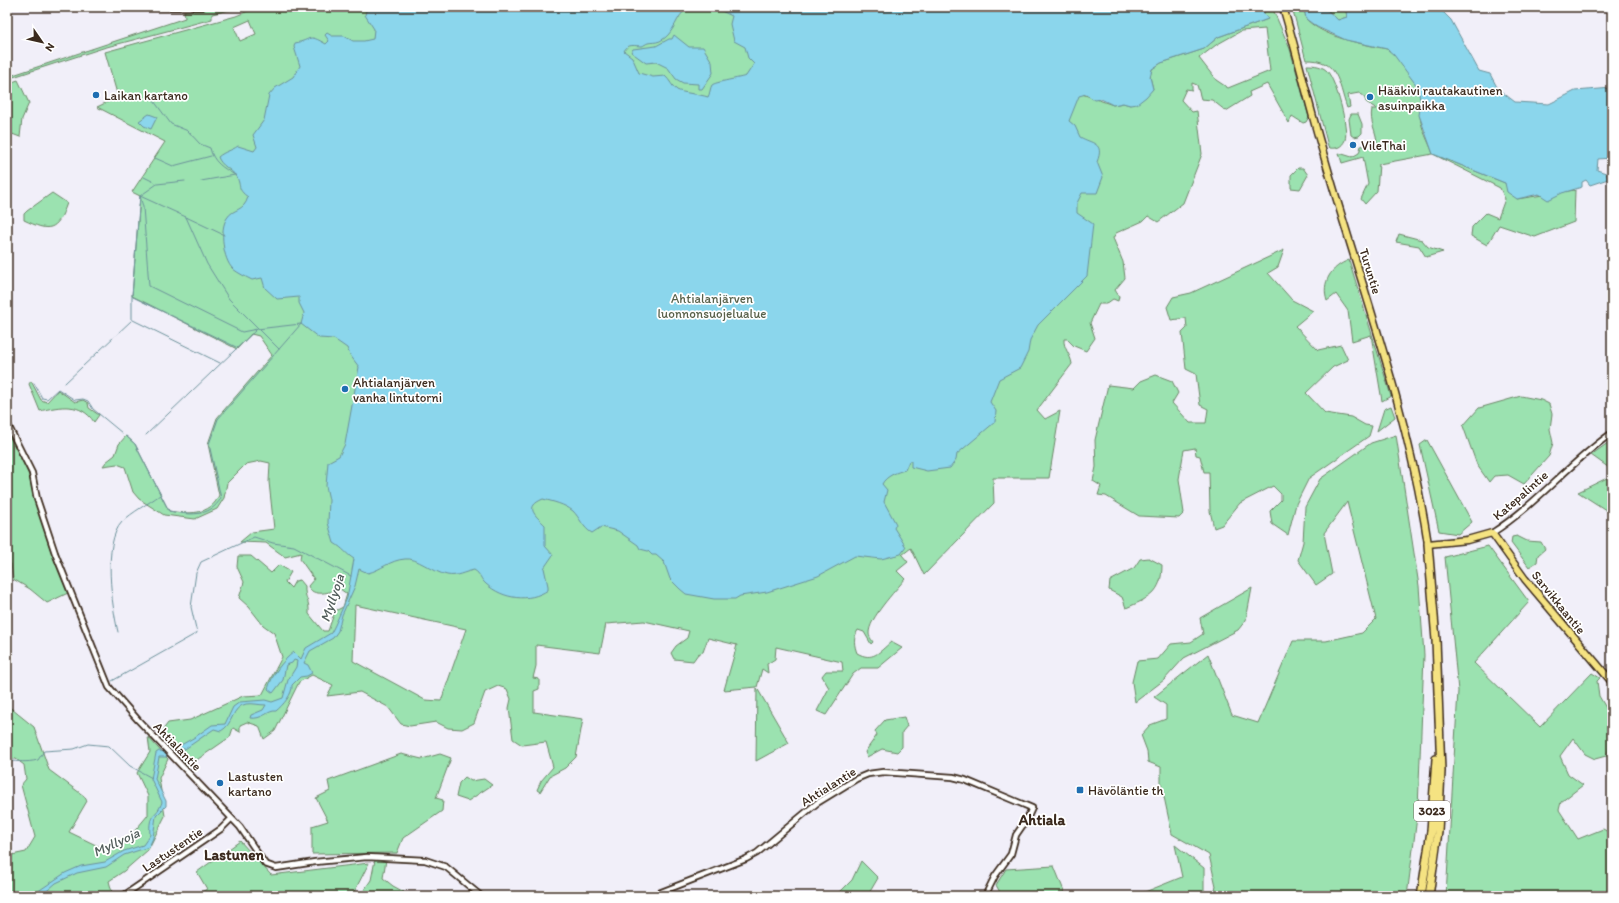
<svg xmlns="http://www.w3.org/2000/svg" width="1619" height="903" font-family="Itim,sans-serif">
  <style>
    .green { fill: #9be2b0; stroke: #6b8667; fill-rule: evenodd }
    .water { fill: #8bd6ec; stroke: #6b919a }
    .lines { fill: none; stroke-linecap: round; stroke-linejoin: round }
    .stream { stroke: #6b919a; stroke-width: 1 }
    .minor-casing { stroke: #3b2a1e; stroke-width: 8 }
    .major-casing { stroke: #3b2a1e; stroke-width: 9 }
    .highway-casing { stroke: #3b2a1e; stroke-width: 10 }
    .minor { stroke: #fff; stroke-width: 4.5 }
    .major { stroke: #f5e382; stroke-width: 6 }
    .highway { stroke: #f5e382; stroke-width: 7 }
    .poi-dot { fill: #1f6fb2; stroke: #fff; stroke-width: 1.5 }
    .labels { text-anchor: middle; stroke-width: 3.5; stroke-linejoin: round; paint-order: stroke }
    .shield { fill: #fff; stroke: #766a62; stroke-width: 1 }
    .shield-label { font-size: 12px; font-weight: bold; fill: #3b2a1e }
    .poi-label { font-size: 13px; fill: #3b2a1e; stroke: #fff; text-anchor: start }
    .street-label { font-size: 13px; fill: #3b2a1e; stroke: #fff }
    .park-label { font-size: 13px; fill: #58614a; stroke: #fff }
    .water-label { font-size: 14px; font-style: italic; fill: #535e5c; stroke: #fff }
    .quarter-label { font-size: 15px; font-weight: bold; fill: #3b2a1e; stroke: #fff }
  </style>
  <rect width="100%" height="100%" fill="#f1eff9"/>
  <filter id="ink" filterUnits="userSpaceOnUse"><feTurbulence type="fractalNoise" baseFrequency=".025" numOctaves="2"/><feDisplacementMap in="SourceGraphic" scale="8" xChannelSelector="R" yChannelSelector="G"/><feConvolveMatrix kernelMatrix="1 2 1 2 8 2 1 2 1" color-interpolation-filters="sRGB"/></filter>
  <g filter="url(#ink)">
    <path class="green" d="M225,7H232L234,9L212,14V19L103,48L7,79V77L185,18L184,11Z
      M258,7H908L1082,94L1113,105L1123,103L1130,105L1153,89L1150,77L1152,69L1161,63L1204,49L1218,37L1268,19L1264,14V10L1272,7L1290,49L1309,117L1306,122L1303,123L1292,116L1289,123L1267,84L1249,92L1250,96L1226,111L1212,100L1201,99L1197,85L1192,83V90L1186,89L1181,100L1192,112L1197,111L1202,154L1183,203L1158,222L1148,216L1143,221L1116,233L1113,238L1123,262L1125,278L1115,290L1119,296L1118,301L1113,299L1106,304H1099L1090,323L1095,338L1086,351L1074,346L1067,339H1064C1063,348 1071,355 1072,364L1037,410L1045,419L1060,411L1049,478H993L994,503L924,575L911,548L902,555L908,562L897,571L905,579C896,590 868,619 869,634C869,636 871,639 873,642L871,644L864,632L858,630C853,638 854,645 857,653C873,662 879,652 891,642L902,648L878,668H861L853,674L826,715L817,711L829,688L822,676L826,671H843L842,662L776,647L775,659L767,664L768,673L762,669L757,687L724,690L737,645L708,638L703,652L698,654L693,661L674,659L671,653L676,646L687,638L689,631L644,621L606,624L600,653L536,645V666L533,678L539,679V689L534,691V712L583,719L576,757L565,768L550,776L540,792L537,790L541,781L553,767L546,742L522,745L513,739L509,708L511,699L507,689L498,686L485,692L474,723L462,729L448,728L436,722L410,726L401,724L388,707L360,692L327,696L333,685L312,675L299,682L275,731L264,739L259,726L247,722L240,725V732L233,728L230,737L188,766L159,735L168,723L190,720L243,696L262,695L282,657L274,633L263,625L249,607L239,598L244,582L237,567L238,556H251L271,573L279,565L291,572L285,582L291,588L295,581L300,580L305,586C304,598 310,600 309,614L323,631H328L335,611L343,607L347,594L340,589C330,592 313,598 308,586L314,579L300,559L301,553L285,557L266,543L240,542L252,532L274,529L269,482L270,463L261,461L246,464L227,483L224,498L217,509L195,519L164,515L139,499L133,492L125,467L117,464L103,466L106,462L115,455L119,444L126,436L135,444L169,511C187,514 211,516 219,495L208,444L217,418L272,355L259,336L251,334L237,349L132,296L140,196L132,192L165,142L97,107L118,97L105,52L236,16ZM250,20L256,34L240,41L234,27ZM1265,29L1270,71L1228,88L1216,80L1199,58L1216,45L1241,31ZM355,605L466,629L441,701L425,700L353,661Z
      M1292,7H1299L1305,13L1306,19C1325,38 1362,44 1387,49C1403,60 1420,84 1421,104C1421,108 1419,112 1420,116C1421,129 1429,142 1433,154L1505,183L1517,199L1575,190L1574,222L1535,237L1499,225L1487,245L1471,236L1472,227L1486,213L1498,218L1505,199L1500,188L1433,154L1379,164L1377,191L1365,204L1361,199L1368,184L1363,157L1342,163L1339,153L1352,157L1359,153L1361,146L1377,144C1377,131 1369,123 1372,109H1377L1366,102L1364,96L1359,93L1348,95L1350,107L1347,108C1338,83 1339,59 1306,60Z
      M1324,7H1347L1346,11L1347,17L1338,20Z
      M1307,65C1315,65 1322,66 1327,71C1336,80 1349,129 1345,140C1342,147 1337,149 1330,148L1328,146Z
      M18,80L29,103L22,119L20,137L7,132V84Z
      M1351,114H1358L1362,124V133L1359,136L1354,137L1351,135L1349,119Z
      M1298,168H1303L1308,175L1300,189L1291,188V175Z
      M52,193L67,203C57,232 49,232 24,220V214L27,211Z
      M1399,234L1422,240L1428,247L1443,252L1426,257L1419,246L1396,242Z
      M1284,250L1278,267L1268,273L1292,300L1313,311L1295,326L1318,350L1341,345L1348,360L1333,367L1306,393L1325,413L1351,417L1365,425L1372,426L1369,436L1309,478L1296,504L1288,535L1272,524L1270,511L1281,500V494L1273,486L1240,503L1222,525L1214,528L1210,511L1209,472H1204L1200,456L1196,455L1195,448L1184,450L1179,479L1184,513L1179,518L1139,516L1106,496L1098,495L1101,486L1093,481L1096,467L1095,440L1108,385L1134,388L1141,381L1156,375L1172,381L1178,393L1172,403L1190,423H1206L1208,409L1200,405L1196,374L1186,369L1182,333L1187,328L1186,318L1171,320L1167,307L1173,297L1191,293Z
      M1349,260L1391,396L1382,401L1371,335L1352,341L1348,311L1336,294L1327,301C1321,282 1331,267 1349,260Z
      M31,381L41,400L47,402L58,390L75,402L83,400L88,403L89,408L99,415L94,422C81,402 60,406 40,411L29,384Z
      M1521,396L1541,400L1549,404L1552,414L1550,429L1553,443L1549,456L1524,484L1508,475L1494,476L1489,482L1477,465L1463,426L1479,408Z
      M1391,406L1395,417L1377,431L1384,409Z
      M7,430L28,473L51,551L68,593L47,603L30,589L13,579L11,564L7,562Z
      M1396,435L1419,586L1424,655L1418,809L1407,896H1214L1216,886L1209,855L1172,834L1161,783V767L1148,762L1147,751L1141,735L1150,725L1166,719V705L1154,697L1208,654L1232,715L1258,723L1293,641H1326L1362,633L1376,619L1347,502L1324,533L1332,574L1316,585L1298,560L1303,542L1305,507L1320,479L1371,443Z
      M1427,440L1472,522L1458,534L1439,531L1420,445Z
      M1612,440V470L1591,455Z
      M1607,478L1612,481V514L1578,492Z
      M1517,536L1527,541L1541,542L1545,549L1538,555L1537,562L1529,567L1511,543L1512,537Z
      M1488,546L1529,602L1474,663L1540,727L1592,673L1600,678L1597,681L1599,696L1612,718V741L1606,756L1595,759L1585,754L1573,738L1560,756L1568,774L1583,785L1561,802L1559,810L1578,839L1603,829L1612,834V896H1446L1458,691L1445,557Z
      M1149,558L1162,565C1162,593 1149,598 1126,608L1122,597L1109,590L1110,581L1134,568L1140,559Z
      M1252,588L1246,620L1238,630L1184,658L1164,680L1135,702L1132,682L1137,661L1158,659L1171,644L1191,642L1203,634L1200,618Z
      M757,688L789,743L756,761Z
      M7,705L34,727L49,770L84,796L87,801L69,832L100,847L127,840L148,815V796L137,773L150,752L148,737L168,759L159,778L165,816L148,850L124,871L109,881L113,896H7V856L26,852L35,837L21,785L26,779L24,765L16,759H7Z
      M904,717L907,726L902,732V747L897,752L882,749L867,757L865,752L877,735L875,731L885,720Z
      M401,754L422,759L440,754L451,758L436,798L443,800L442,811L403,838L397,853L312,854V826L328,821L316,798L330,791L328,781Z
      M465,777L471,781L484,779L492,785L468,801L456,797L459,783Z
      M240,841L271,875L369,863L352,896H194L207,889L197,872Z
      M1175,845L1204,868V896H1135L1182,877Z
      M375,860H386L383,878L393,886L404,892L403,896H360L371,880Z
      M861,861L878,878L868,895L836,896L852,880Z
      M1054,866L1066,896H1002L996,885L1006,869Z"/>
    <path class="water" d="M367,7H687V9C676,15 675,34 660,41C655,43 652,42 648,43C647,43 643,46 642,46C635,46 628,43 624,51L632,57L639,73L653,77L665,76C670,80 672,87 677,90C682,93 699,94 708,97C710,94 710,88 712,85C715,82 741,78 746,76L754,64L748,58L745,47L734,41L730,24L732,16L713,7H1269L1264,10V14L1268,19L1218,37L1204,49L1161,63L1152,69L1150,77L1153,89L1146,97L1137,104L1130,105L1123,103L1113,105L1101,99L1094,100L1086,94L1079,96L1069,121L1075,126L1080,137C1092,144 1105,142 1097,162L1103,177L1097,193H1082L1077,203V213L1093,224L1087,276L1038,325L1030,340L1028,352L1020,368L999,379L990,402L996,411L995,422L957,454L956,460L950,468L927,471L911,467V461H909L905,470C897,472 886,476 882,484L887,490L884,502L896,524L894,528L906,547L901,554L881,559L855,556L818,576L767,592L740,596L735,599H714L686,594L680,589L670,579L664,562L656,555H652L648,551L640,549L638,545L618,531L601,527L592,533C583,528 580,518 573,511C564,504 554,502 543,499C524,507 535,515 545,525V546L553,555L544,568L548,586V590C529,603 503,599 486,584C480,579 481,574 474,570C464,572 457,577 447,575C432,572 417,557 405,559C390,560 381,570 368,573L359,569L355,586L342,615L338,631L333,638L310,651L304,663L308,665L312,673L307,676L300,677L292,685C293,694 283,705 276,711C268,710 262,720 250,718L251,715L263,710L266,705C259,705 253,703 246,704C231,707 234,724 221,731L214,729L185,749H176L166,757H159L155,779L166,801V806L156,816L153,838L149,847L124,855L106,867L77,873L56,883L41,896H31L65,873L81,866L105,862L124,851L143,845L150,835C148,811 157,818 162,802L151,779L156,753L159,751L166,752L173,746L181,745L195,737L212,725L225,724L233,707L240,702L265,700L272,702L283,698L288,680L296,667L297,661L294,660L292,663L286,665L283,680L273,693L268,689C272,675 282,661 294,652L301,659L306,648L331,633L335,625L347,598L354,559C346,554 344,549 334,543L328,523L329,500L326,486L328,462L339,456L345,444L359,367L350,355L347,348L334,339L319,338L301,324L304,313L299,303V297L277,299L265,288L262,278L252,280C246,277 238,273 233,269C223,260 219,229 227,218C233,208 244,212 248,197C236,189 242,185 236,176C231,169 221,166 218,157C225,151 231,151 238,146L254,151L257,147L253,135L264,120L269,95L275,88L293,77L300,66L294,47L295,43C313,40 307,33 326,44L329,41L325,35L327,33L332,36H344L353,41H364L373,39L374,29L365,15Z
      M1299,7H1324L1338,20L1347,17L1346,11L1347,7H1438L1451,20L1479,71L1490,74L1498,89L1515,102L1549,104L1575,91L1612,88V161L1611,158L1598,159L1597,170L1606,173L1608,179L1590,185L1586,180L1582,182V187L1562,193L1548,200L1539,194L1517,199L1507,192L1505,183L1433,154L1419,115L1421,103L1417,86L1394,55L1387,49L1346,40L1317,27L1306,19L1305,13Z
      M674,35L689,47H703L712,62L713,73L702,89H698V84L683,83L676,79L668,68L656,62L646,63L631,52L633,49L656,46L669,39H672Z
      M149,114L157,117L151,129L144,126L139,121Z"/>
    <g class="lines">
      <path class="stream" d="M154,101L171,124L188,131L200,144L210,148C213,162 223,168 235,175
        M155,158L173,166L211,156
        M144,177L156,183
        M185,181L157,184L140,196L143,207L149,286L242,332L257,329
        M201,181L235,175
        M186,217L224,235
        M133,297L236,347
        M133,320L220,363
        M34,383L42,398L47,399L58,389L75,400L83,399L88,401L93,409L122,433
        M65,383L132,320V296L140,196L186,217L207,264L229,299L279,349
        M146,435L257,329L301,324
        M126,436L135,444L169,511C188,515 210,518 221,498L209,444L218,419L301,324
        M118,632C112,606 102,543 122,522C132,512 148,504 160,495
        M112,681L197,633L191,607L196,573L201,562L254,537L273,543L294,546L351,576
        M7,761C20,761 25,763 38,760L44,751L74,749L88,744L109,746L130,766L152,778"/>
      <defs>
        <path id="minor" d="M161,7H202
          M7,423L32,473L37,499L55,553L109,687L138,720L240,827L265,864L276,868L315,862L367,857L425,860L446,867L481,896
          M1492,533C1536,505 1569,463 1612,433
          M123,896L221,829L231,819
          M651,896L746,859L757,853L817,803L856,779L868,774L883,772L953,777L965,780L1032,808L1027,819L1016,835L1011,854L995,876L985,896"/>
        <path id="major" d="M1283,7C1298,56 1309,106 1324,156C1361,286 1408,410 1428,544L1467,540L1492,533L1525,579L1612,682"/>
        <path id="highway" d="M1428,544L1436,640L1441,771L1438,832L1429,896
          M1421,896L1431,831L1436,759"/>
      </defs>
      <use href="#minor" class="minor-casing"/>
      <use href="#major" class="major-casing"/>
      <use href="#highway" class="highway-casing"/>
      <use href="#minor" class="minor"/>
      <use href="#major" class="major"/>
      <use href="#highway" class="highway"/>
    </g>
  </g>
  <g class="poi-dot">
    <circle cx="96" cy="95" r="4"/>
    <circle cx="1370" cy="97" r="4"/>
    <circle cx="1353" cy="145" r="4"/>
    <circle cx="345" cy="389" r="4"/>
    <circle cx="220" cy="783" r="4"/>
    <rect x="1076" y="786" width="8" height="8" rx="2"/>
  </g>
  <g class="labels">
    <rect class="shield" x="1414" y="801" width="36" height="20" rx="3"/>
    <g class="shield-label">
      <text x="1432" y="815">3023</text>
    </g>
    <g class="poi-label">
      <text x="1378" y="95">Hääkivi rautakautinen<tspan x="1378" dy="15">asuinpaikka</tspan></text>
      <text x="104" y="100">Laikan kartano</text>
      <text x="1361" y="150">VileThai</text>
      <text x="353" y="387">Ahtialanjärven<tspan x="353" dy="15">vanha lintutorni</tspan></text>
      <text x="228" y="781">Lastusten<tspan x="228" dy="15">kartano</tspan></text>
      <text x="1088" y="795">Hävöläntie th</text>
    </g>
    <g class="street-label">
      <text transform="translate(1371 271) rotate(73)" y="5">Turuntie</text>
      <text transform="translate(1520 495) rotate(-41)" y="5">Katepalintie</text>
      <text transform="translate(1559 602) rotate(51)" y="5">Sarvikkaantie</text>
      <text transform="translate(178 746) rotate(46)" y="5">Ahtialantie</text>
      <text transform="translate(828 786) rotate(-32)" y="5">Ahtialantie</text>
      <text transform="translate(172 849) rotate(-34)" y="5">Lastustentie</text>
    </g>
    <g class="park-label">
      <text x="712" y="303">Ahtialanjärven<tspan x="712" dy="15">luonnonsuojelualue</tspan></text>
    </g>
    <g class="water-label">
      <text transform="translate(332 598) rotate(-72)" y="5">Myllyoja</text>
      <text transform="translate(116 842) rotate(-25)" y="5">Myllyoja</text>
    </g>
    <g class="quarter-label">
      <text x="1042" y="825">Ahtiala</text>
      <text x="234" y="860">Lastunen</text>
    </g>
  </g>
  <rect width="1619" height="903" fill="none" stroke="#fff" stroke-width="24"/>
  <rect x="12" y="12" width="1595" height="879" fill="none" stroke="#3b2a1e" stroke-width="1.5" filter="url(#ink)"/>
  <g transform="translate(42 42) rotate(124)" stroke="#ffffff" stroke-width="3" paint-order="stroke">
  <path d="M0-3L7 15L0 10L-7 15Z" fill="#3b2a1e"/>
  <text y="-6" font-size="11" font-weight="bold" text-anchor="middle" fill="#3b2a1e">N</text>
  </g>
</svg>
